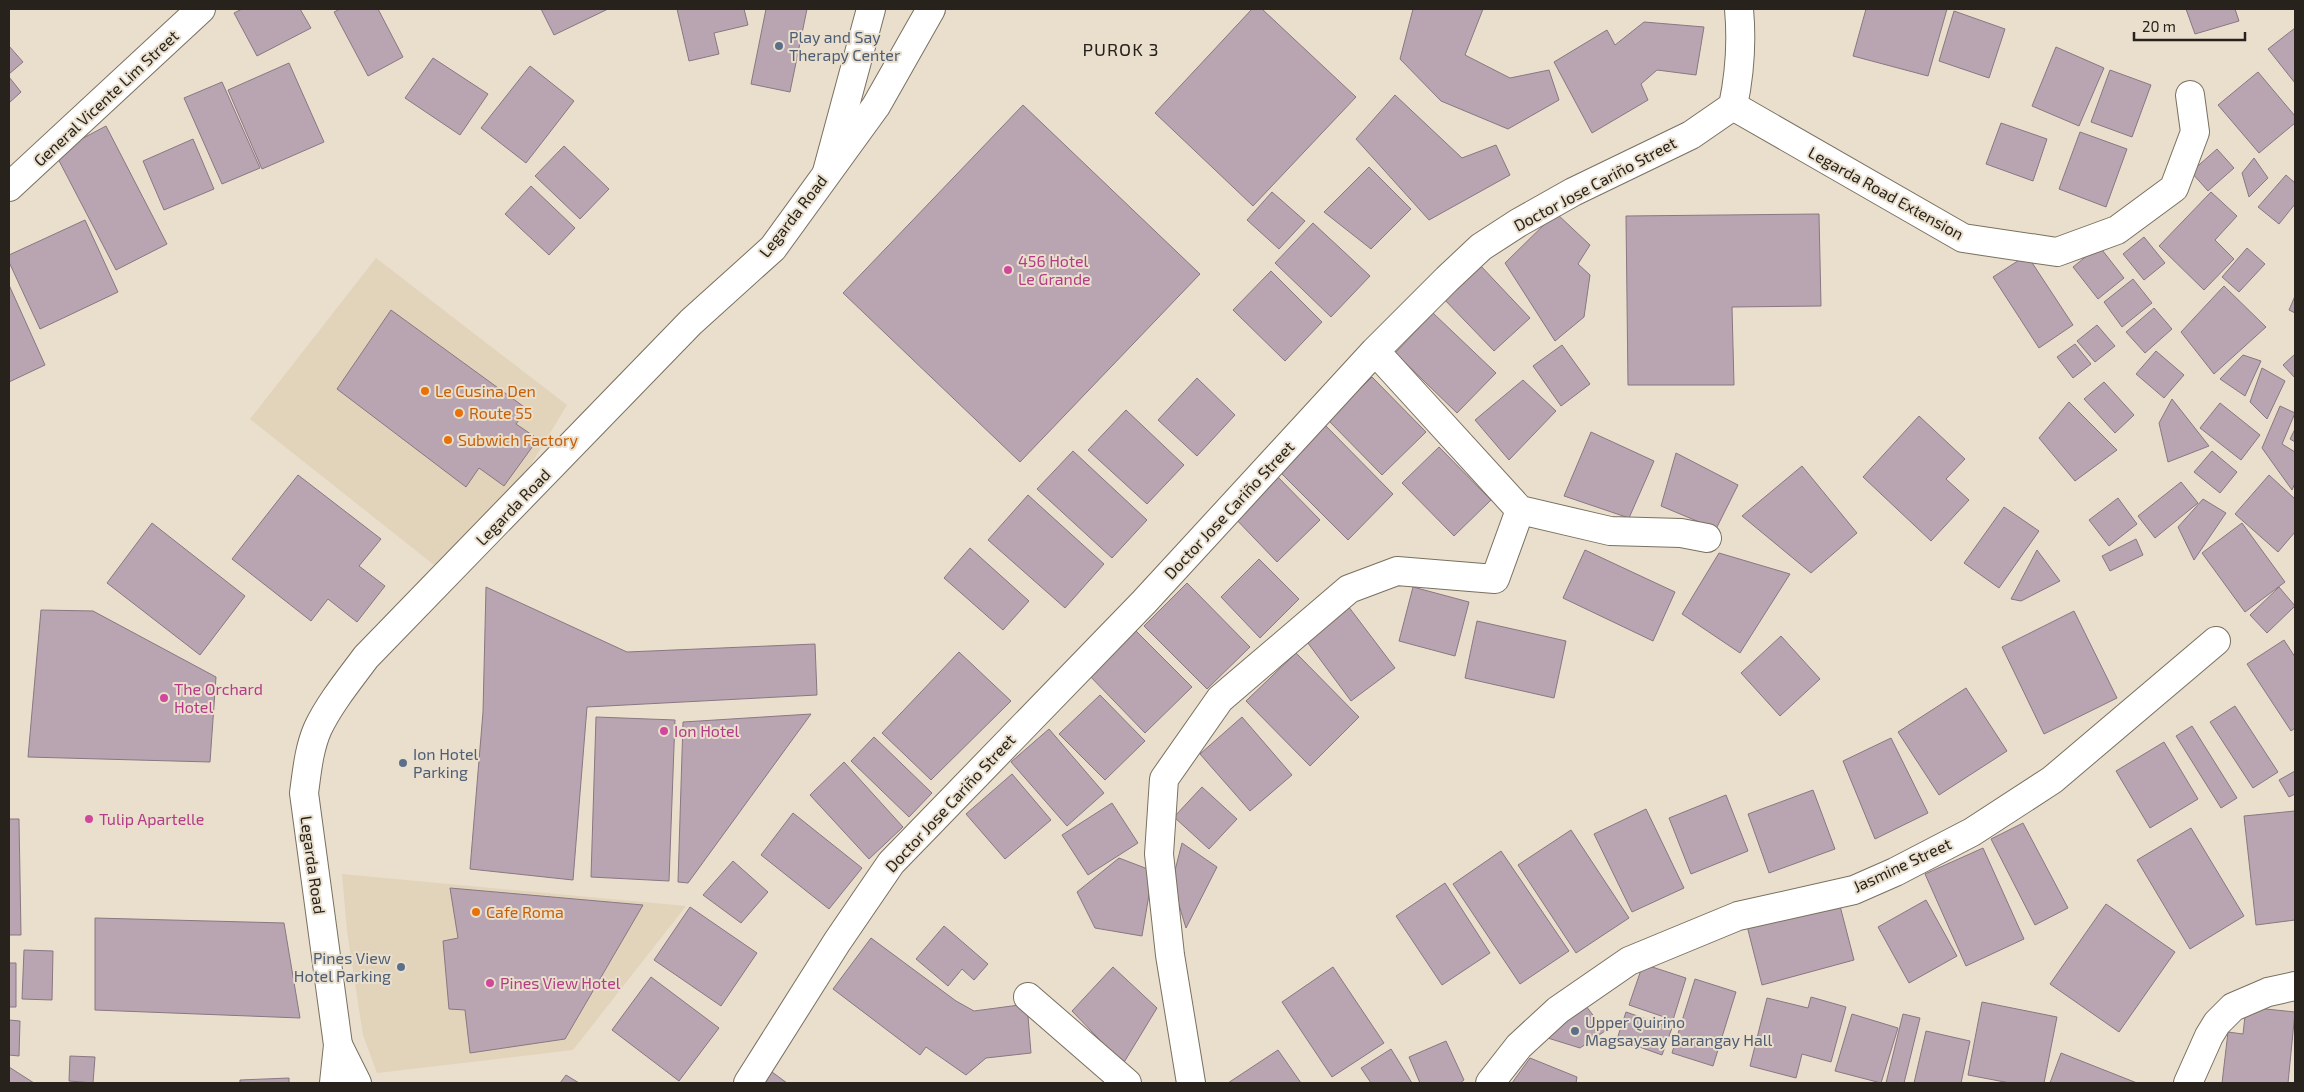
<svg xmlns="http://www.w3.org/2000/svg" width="2304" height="1092" font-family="'Exo 2',sans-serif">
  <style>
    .built { fill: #e2d3bb }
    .building { fill: #b8a5b1; stroke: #897782 }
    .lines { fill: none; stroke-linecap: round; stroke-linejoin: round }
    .street-casing { stroke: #797060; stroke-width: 30 }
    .secondary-casing { stroke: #797060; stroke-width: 30 }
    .street { stroke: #fff; stroke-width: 28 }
    .secondary { stroke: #fff; stroke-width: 28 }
    .service-dot { fill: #5c6f8a; stroke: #eadfcd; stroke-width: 2 }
    .hotel-dot { fill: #d1479c; stroke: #eadfcd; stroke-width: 2 }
    .food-dot { fill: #e8710a; stroke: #eadfcd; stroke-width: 2 }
    .labels { text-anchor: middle; stroke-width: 4; stroke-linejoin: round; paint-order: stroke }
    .service-label { font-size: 16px; fill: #4e5e75; stroke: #eadfcd; text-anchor: start }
    .street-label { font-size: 16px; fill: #27231c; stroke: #eadfcd }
    .hotel-label { font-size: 16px; fill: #b23c85; stroke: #eadfcd; text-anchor: start }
    .food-label { font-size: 16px; fill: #c56008; stroke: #eadfcd; text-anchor: start }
    .neighbourhood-label { font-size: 18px; letter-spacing: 1px; fill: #27231c; stroke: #eadfcd }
  </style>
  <rect width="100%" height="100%" fill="#eadfcd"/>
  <path class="built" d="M376,258L567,405L524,476L434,565L250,419Z
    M342,874L686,906L573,1050L377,1073L363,1035L347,931Z"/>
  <path class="building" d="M242,9H300L311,28L257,56L234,13Z
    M340,9H378L403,57L368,76L334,12Z
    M541,9H608L554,35Z
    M677,9H744L748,25L714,33L719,54L689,61Z
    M766,9H807L790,92L751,84Z
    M1252,9H1262L1356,97L1253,206L1155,113Z
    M1413,9H1483L1465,55L1510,78L1549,70L1559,100L1508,129L1441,101L1400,59Z
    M1866,9H1947L1928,76L1853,56Z
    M2186,9H2235L2239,21L2195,34Z
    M1954,11L2005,29L1989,78L1939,61Z
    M1644,22L1704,27L1696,75L1657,70L1641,84L1648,100L1592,133L1554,62L1607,30L1615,45Z
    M2295,28V83L2268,49Z
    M9,46L23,62L9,74Z
    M2056,47L2104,68L2079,126L2032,106Z
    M433,58L488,94L460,135L405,98Z
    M289,63L324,142L262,169L228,90Z
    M530,66L574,101L526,163L481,128Z
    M2110,70L2151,85L2132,137L2091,122Z
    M2258,72L2295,116V123L2259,153L2218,105Z
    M9,77L21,92L9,103Z
    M222,82L260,168L222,184L184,98Z
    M1395,95L1462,158L1496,145L1510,175L1429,220L1356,139Z
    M1023,105L1200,274L1020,462L843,293Z
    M2001,123L2047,139L2033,181L1986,164Z
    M106,126L167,244L116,270L55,153Z
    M2080,132L2127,149L2106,207L2059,189Z
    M193,139L214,189L164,210L143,161Z
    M564,146L609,189L580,219L535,176Z
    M2217,149L2234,168L2208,191L2191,172Z
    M2254,158L2268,178L2249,197L2242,173Z
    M1369,167L1411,209L1371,249L1324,212Z
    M2286,175L2295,183V204L2279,224L2258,207Z
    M531,186L575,228L549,255L505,214Z
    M1272,192L1305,221L1279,249L1247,220Z
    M2211,192L2237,216L2215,240L2234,259L2204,290L2159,246Z
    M1556,213L1590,245L1578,264L1590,275L1584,317L1555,341L1505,263Z
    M1819,214L1821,306L1732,307L1734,385H1628L1626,216Z
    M85,220L118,292L40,329L9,262V255Z
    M1313,223L1370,276L1331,317L1275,263Z
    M2144,237L2165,263L2144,280L2123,254Z
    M2099,246L2124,278L2098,299L2073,267Z
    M2247,248L2265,264L2239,292L2222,277Z
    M2027,255L2073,325L2039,348L1993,277Z
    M1478,263L1530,318L1494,351L1442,297Z
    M1271,271L1322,322L1285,361L1233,310Z
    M2133,279L2152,303L2122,327L2104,302Z
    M9,285L45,365L9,382Z
    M2224,286L2266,327L2214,374L2181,332Z
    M2295,296V313L2289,310Z
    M2154,308L2172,329L2145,353L2126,332Z
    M391,310L527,409L516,424L538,439L504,486L479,468L466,487L337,389Z
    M1433,313L1496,373L1457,413L1395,353Z
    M2097,325L2115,346L2095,362L2077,341Z
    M2075,344L2091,364L2073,378L2057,357Z
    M1562,345L1590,384L1561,406L1533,366Z
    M2156,351L2184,375L2164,398L2136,374Z
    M2295,354V378L2283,365Z
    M2243,355L2261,361L2245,396L2220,379Z
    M2262,368L2285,381L2267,419L2250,402Z
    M1372,377L1426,432L1382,475L1328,420Z
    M1197,378L1235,415L1197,456L1158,420Z
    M1523,380L1556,411L1509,460L1475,420Z
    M2104,382L2134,415L2115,433L2084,399Z
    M2172,399L2209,446L2168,462L2159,423Z
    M2069,402L2117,450L2075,481L2039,438Z
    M2220,403L2260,435L2241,460L2200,428Z
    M2280,406L2295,413L2282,444L2295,452V483L2292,490L2262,448Z
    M1126,410L1184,465L1147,504L1088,450Z
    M1919,416L1965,459L1946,479L1969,500L1931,541L1863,477Z
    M1325,425L1393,494L1348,540L1279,471Z
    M2295,429V442L2290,439Z
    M1591,432L1654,461L1629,518L1564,496Z
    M1439,447L1491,500L1454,536L1402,483Z
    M1073,451L1147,520L1112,558L1037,489Z
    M2212,451L2237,472L2220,493L2194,472Z
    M1676,453L1738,485L1716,529L1661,506Z
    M1802,466L1857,533L1811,573L1742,516Z
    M1274,473L1320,520L1277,562L1232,515Z
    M298,475L381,539L359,566L385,586L357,622L328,599L311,621L232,559Z
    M2269,475L2295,499V532L2278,552L2235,514Z
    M2181,482L2198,503L2155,538L2138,516Z
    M1028,495L1104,564L1065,608L988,540Z
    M2118,498L2137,524L2109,546L2089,520Z
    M2203,499L2226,513L2194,560L2178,527Z
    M2004,507L2039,531L1999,588L1964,563Z
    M152,523L245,596L200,655L107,583Z
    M2242,523L2285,582L2245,612L2202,553Z
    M2136,539L2143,555L2110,571L2102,556Z
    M970,548L1029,601L1003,630L944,578Z
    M1585,550L1675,592L1653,641L1563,598Z
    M2037,550L2060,581L2021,601L2011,599Z
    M1719,553L1790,574L1740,653L1682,614Z
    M1259,559L1299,599L1260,638L1221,597Z
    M1187,583L1250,647L1207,689L1144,626Z
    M486,587L627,652L815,644L817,695L587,707L573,880L470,869L483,712Z
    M1413,587L1469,602L1455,656L1399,641Z
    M2279,587L2295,606L2267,633L2250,615Z
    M1345,602L1395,668L1351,701L1302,635Z
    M41,610L93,611L216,677L210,762L28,757Z
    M2074,611L2117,698L2044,734L2002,647Z
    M1477,621L1566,641L1554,698L1465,678Z
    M1131,626L1192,687L1145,733L1085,671Z
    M1781,636L1820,679L1780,716L1741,673Z
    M2284,640L2295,657V728L2291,731L2247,664Z
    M959,652L1011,701L931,780L882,733Z
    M1296,653L1359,717L1310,766L1246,701Z
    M1966,688L2007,751L1939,795L1898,732Z
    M1100,695L1145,741L1105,780L1059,734Z
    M2235,706L2278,772L2253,788L2210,722Z
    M811,714L688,883L678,882L683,722Z
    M596,717L675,720L669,881L591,877Z
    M1242,717L1292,775L1250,811L1200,754Z
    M2192,726L2237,798L2221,808L2176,736Z
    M1049,729L1104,793L1067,826L1011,762Z
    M874,737L932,793L909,817L851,761Z
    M1891,738L1928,813L1875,839L1843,761Z
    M2164,742L2198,799L2150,828L2116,771Z
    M844,762L903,827L869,859L810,795Z
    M2295,771V794L2289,797L2279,780Z
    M1012,774L1051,820L1005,859L966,814Z
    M1202,787L1237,819L1209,849L1174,817Z
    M1813,790L1835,849L1769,873L1748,814Z
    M1726,795L1748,851L1691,874L1669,818Z
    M1112,803L1138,843L1088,875L1062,835Z
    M1646,809L1684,888L1632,912L1594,834Z
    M2295,811V920L2256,925L2244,816Z
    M793,813L862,868L829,909L761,855Z
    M9,819H19L21,935H9Z
    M2023,823L2068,908L2035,925L1991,839Z
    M2191,828L2244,916L2190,949L2137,860Z
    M1571,830L1629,918L1576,953L1518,865Z
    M1182,843L1217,867L1186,928L1172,882Z
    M1983,848L2024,939L1966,966L1925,874Z
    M1501,851L1569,951L1520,984L1453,884Z
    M1119,858L1153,871L1142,936L1095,928L1077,892Z
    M733,861L768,892L741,923L703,895Z
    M1445,883L1490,953L1442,985L1396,916Z
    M450,888L643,905L565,1039L470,1053L465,1010L449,1009L443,941L458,938Z
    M1926,900L1957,956L1909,983L1878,927Z
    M1839,902L1854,960L1762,985L1747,926Z
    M2106,904L2175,952L2119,1032L2050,984Z
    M690,907L757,953L721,1006L654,960Z
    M95,918L284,923L300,1018L95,1010Z
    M944,926L988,964L974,980L962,969L948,986L916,959Z
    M871,938L956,1001L974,1011L1027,1004L1031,1053L986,1058L966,1075L926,1047L920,1055L833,989Z
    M24,950L53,951L52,1000L22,999Z
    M9,963H16V1007H9Z
    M1643,964L1686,978L1673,1020L1629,1005Z
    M1113,967L1157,1008L1123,1064L1072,1011Z
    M1333,967L1384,1043L1332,1077L1282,1002Z
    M651,977L719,1028L679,1081L612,1030Z
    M1695,979L1736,992L1713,1066L1672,1053Z
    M1811,997L1846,1007L1831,1062L1802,1054L1796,1078L1750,1066L1767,998L1808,1008Z
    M1583,1002L1605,1031L1580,1048L1538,1035Z
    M1982,1002L2057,1017L2044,1083H2010L1968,1075Z
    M2246,1007L2295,1012L2288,1083H2222L2228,1032L2243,1034Z
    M1626,1012L1672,1028L1662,1055L1617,1039Z
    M1852,1014L1898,1028L1881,1083L1835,1071Z
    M1903,1014L1920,1018L1904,1083H1886Z
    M9,1020L20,1021L19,1056L9,1055Z
    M1926,1031L1970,1041L1961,1083H1914Z
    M1446,1041L1464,1080L1460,1083H1420L1409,1057Z
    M1391,1049L1412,1083H1371L1361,1068Z
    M1278,1050L1301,1083H1228Z
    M2061,1053L2137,1083H2050Z
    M70,1056L95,1057L93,1083L69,1081Z
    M1530,1058L1577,1077L1576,1083H1512Z
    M9,1067L34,1083H9Z
    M772,1072L787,1083H763Z
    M566,1075L579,1083H560Z
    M289,1078V1083H240V1080Z"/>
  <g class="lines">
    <defs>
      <path id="street" d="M1733,106L1963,238L2057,252L2117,230L2174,188L2195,132L2190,95
        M827,172L871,9
        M9,187L201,9
        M1375,351L1520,510L1610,531L1681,533L1707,538
        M1028,997L1127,1083
        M338,1045L357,1083
        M748,1083L837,942L891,863L1144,602L1375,351L1447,279L1481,247L1518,223L1573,192L1691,135L1733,106C1740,73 1742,42 1739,9
        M1191,1083L1170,955L1159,854L1164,779L1220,699L1349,589L1397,571L1495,579L1520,510
        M1490,1083L1519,1046L1558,1010L1629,961L1738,916L1854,890L1895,872L1972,832L2052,780L2216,641"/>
      <path id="secondary" d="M334,1083L338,1045L304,793C307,771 309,748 318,728C330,703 349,680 366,657L691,322L773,248L876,106L931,9
        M2188,1083L2209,1036L2217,1023L2233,1007L2268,992L2295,986"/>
    </defs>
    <use href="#street" class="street-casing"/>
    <use href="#secondary" class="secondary-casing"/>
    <use href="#street" class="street"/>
    <use href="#secondary" class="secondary"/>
  </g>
  <g class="service-dot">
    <circle cx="779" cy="46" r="5"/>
    <circle cx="403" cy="763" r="5"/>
    <circle cx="401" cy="967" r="5"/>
    <circle cx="1575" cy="1031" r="5"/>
  </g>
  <g class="hotel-dot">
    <circle cx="1008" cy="270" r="5"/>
    <circle cx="164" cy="698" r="5"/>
    <circle cx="664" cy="731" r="5"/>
    <circle cx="89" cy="819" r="5"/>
    <circle cx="490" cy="983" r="5"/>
  </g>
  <g class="food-dot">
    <circle cx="425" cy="391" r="5"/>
    <circle cx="459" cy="413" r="5"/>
    <circle cx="448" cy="440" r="5"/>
    <circle cx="476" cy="912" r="5"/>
  </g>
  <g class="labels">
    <g class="service-label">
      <text x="789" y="43">Play and Say<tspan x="789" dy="18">Therapy Center</tspan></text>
      <text x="413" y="760">Ion Hotel<tspan x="413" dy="18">Parking</tspan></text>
      <text x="391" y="964" text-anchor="end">Pines View<tspan x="391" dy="18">Hotel Parking</tspan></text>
      <text x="1585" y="1028">Upper Quirino<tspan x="1585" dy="18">Magsaysay Barangay Hall</tspan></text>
    </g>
    <g class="street-label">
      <text transform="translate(106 98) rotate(-43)" y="6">General Vicente Lim Street</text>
      <text transform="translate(1595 184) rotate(-28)" y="6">Doctor Jose Cariño Street</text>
      <text transform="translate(1886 193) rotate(29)" y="6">Legarda Road Extension</text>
      <text transform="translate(793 216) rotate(-52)" y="6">Legarda Road</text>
      <text transform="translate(513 507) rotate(-46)" y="6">Legarda Road</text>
      <text transform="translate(1229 510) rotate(-47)" y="6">Doctor Jose Cariño Street</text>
      <text transform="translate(950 803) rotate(-47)" y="6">Doctor Jose Cariño Street</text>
      <text transform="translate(313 865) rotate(82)" y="6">Legarda Road</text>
      <text transform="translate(1902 865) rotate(-25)" y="6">Jasmine Street</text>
    </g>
    <g class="hotel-label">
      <text x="1018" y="267">456 Hotel<tspan x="1018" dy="18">Le Grande</tspan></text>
      <text x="174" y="695">The Orchard<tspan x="174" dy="18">Hotel</tspan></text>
      <text x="674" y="737">Ion Hotel</text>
      <text x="99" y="825">Tulip Apartelle</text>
      <text x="500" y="989">Pines View Hotel</text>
    </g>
    <g class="food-label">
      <text x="435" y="397">Le Cusina Den</text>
      <text x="469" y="419">Route 55</text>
      <text x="458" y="446">Subwich Factory</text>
      <text x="486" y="918">Cafe Roma</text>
    </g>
    <g class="neighbourhood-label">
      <text x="1121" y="56">PUROK 3</text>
    </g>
  </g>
  <rect width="2304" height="1092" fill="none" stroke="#27231c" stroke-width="20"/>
  <path d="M2134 32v8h111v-8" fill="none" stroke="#27231c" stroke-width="2.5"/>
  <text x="2142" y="32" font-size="15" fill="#27231c" stroke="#eadfcd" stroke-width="4" paint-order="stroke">20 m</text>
</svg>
